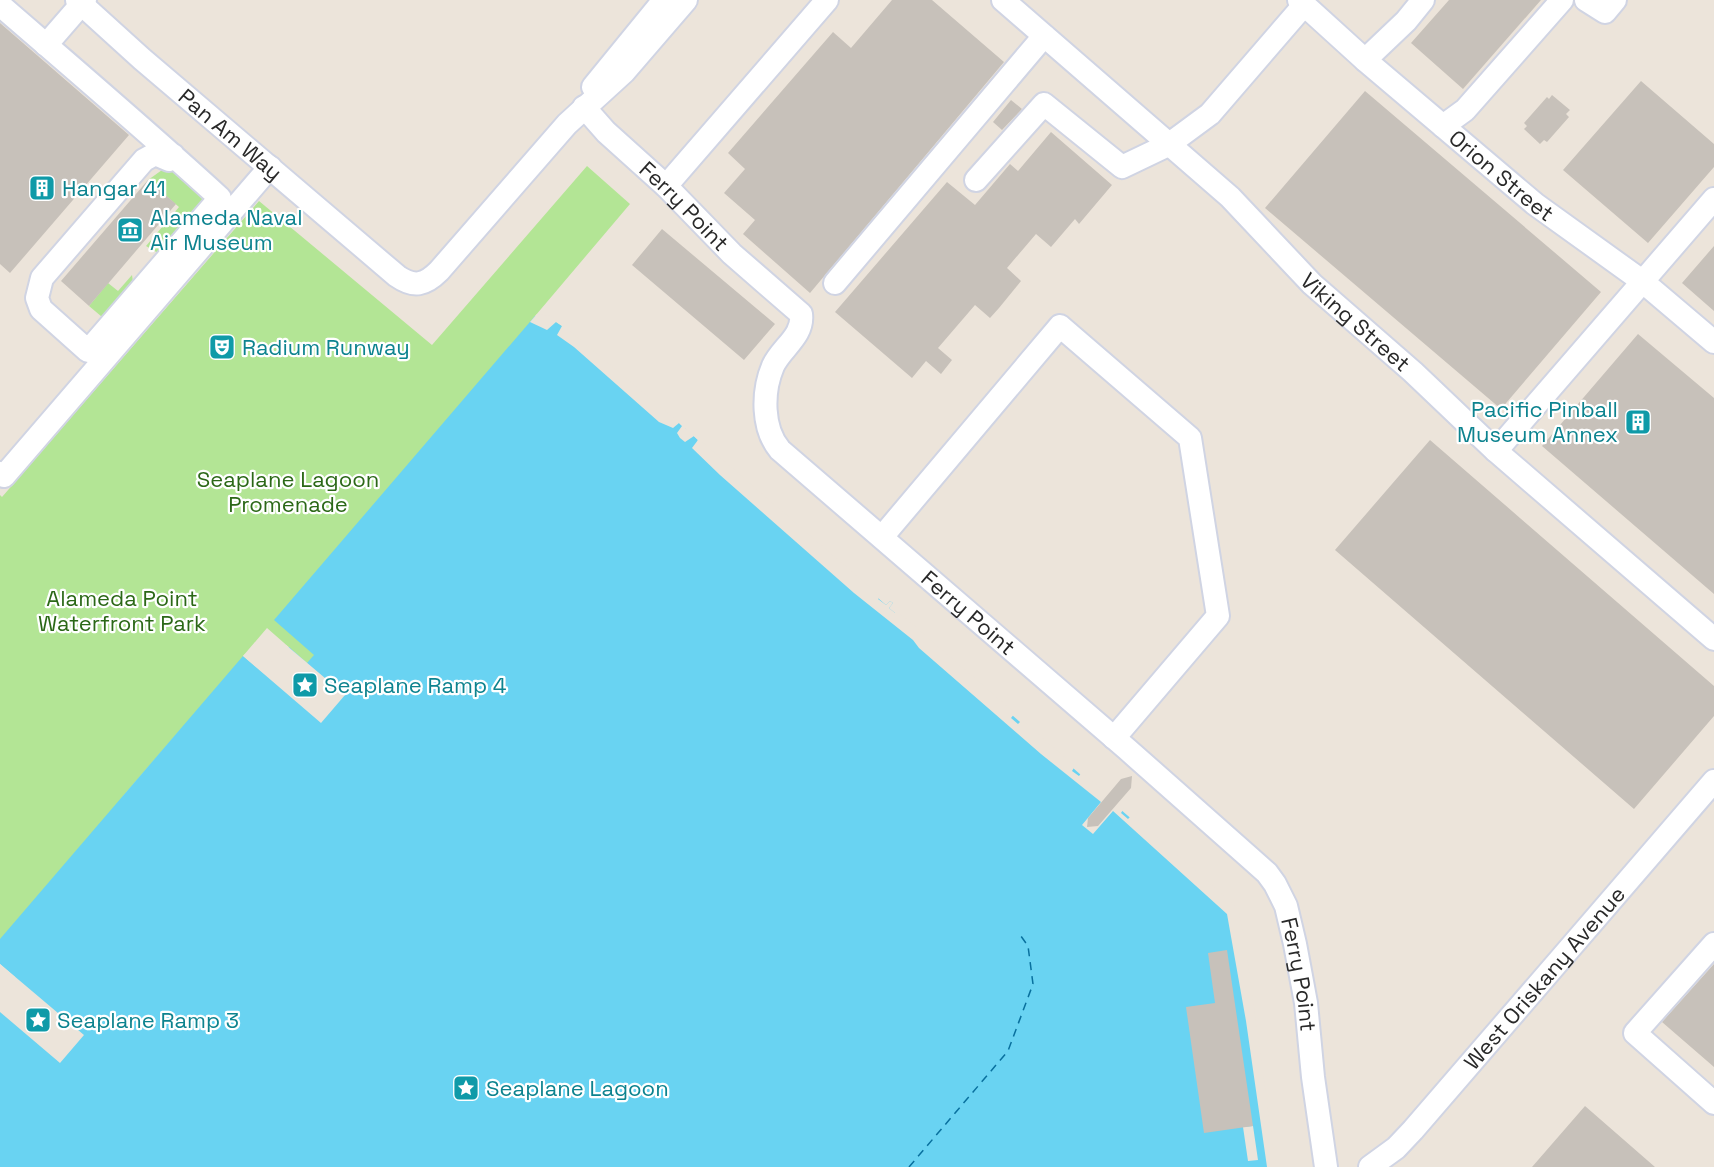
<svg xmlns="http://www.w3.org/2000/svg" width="1714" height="1167" font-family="'Space Grotesk',sans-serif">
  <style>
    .green { fill: #b3e595 }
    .water { fill: #69d3f2 }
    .pier { fill: #ece4da }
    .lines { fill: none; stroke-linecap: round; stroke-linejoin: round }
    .ferry { stroke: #09709e; stroke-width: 1.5; stroke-dasharray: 8 6; stroke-linecap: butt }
    .building { fill: #c7c1ba }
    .minor-casing { stroke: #d0d4e3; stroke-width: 26 }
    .minor { stroke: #fff; stroke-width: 22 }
    .labels { text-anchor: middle; stroke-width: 4.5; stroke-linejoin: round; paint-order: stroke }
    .street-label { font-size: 22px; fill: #292929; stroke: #fff }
    .culture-label { font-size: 22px; fill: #0d838f; stroke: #fff; text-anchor: start }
    .park-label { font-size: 22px; fill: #2b6817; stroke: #fff }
  </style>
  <rect width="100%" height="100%" fill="#ece4da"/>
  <path class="green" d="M169,165L204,199L205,204L164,252L158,253L146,246L179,207L148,180Z
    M587,166L630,204L530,322H556L562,326L316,671L267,628L243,656L295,701L181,729L124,795L0,964V495L2,497L259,201L432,345Z
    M132,275L134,289L108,322L89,306L108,283L118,291Z"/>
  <path class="water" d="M535,316L556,322L562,326L677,424L678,422L698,440L697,442L886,605L890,601L893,603L889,608L895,613L1236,910L1273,1167H0V995L15,977L0,964V939L243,656L265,674L289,647L307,663L314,655L274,620Z"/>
  <path class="pier" d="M537,314L551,316L564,324L565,327L676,420H680L685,424V428L700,437L701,441L880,596L878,599L886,605L890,601L893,603L889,608L895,613L897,611L1015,713L1011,718L1018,724L1022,720L1075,766L1072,771L1079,776L1082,772L1124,808L1121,813L1128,819L1132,815L1238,908L1245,942L1276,1167H1267L1246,1021L1227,914L1113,811L1093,834L1082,825L1101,802L1041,754L919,648L913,640L854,593L720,475L692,448L698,440L694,436L685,442L680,438L677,433L682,426L679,423L673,428L659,422L574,347L557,335L562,326L556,322L547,330L530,322Z
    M286,645L345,695L321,723L243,656L245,654L265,670Z
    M0,964L84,1035L60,1063L0,1012V990L11,977L0,968Z
    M1253,1126L1258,1160L1248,1161L1243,1127Z"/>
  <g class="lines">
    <path class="ferry" d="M909,1167L1008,1051L1033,984L1028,946L1018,932"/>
  </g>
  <path class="building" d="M892,0H932L1004,62L810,293L743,234L755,220L724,193L745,169L728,153L833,32L851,48Z
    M1449,0H1541L1463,89L1411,43Z
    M0,23L129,135L10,273L0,264Z
    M1641,81L1714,144V167L1648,243L1563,170Z
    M1365,91L1601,292L1501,409L1265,208Z
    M1552,95L1570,110L1566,114L1569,117L1547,142L1544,140L1540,144L1524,129L1527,126L1524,123L1547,97L1549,99Z
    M1011,100L1022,109L1002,130L993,122Z
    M1051,132L1112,185L1079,224L1075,219L1051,247L1036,234L1007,268L1021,281L999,308L990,318L975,305L938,348L952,360L941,374L926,361L912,378L835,312L947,182L975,205L1010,164L1018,171Z
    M148,180L176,204L89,306L61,281Z
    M662,229L775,324L744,360L632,265Z
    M1714,246V311L1682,283Z
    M1638,334L1714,398V594L1542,446Z
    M1430,440L1714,686V716L1634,809L1335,550Z
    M1132,776L1131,788L1098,826L1087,827L1088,818L1121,779Z
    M1227,950L1253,1126L1204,1133L1186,1007L1215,1003L1208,953Z
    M1714,964V1067L1662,1022Z
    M1585,1106L1655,1167H1532Z"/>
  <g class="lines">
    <defs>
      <g id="minor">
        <path id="s1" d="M77,0L142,59L397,276C414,288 425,285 439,271L567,124L624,72L686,0"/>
        <path id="s2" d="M1003,0L1230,197L1312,284L1413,372L1496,451L1714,639"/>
        <path id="s3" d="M1299,0L1365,60L1535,204L1642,281L1714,342"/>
        <path d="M1586,0L1605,12L1615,0"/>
        <path d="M0,5C74,69 148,132 220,198L88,351L41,309L37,298L42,278L144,160L155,154L169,160L173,155"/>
        <path d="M46,45L85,0"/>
        <path d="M1365,60L1406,21L1423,0"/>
        <path d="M593,87L664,0"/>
        <path id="s4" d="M584,107L606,132L666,186L732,254L801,314C804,336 781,348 773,366C762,392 762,429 780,450L1127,749L1249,857L1267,873L1275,884L1286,906L1295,944L1306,1003L1313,1077L1326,1167"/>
        <path d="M1443,126L1465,110L1562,0"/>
        <path d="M976,180L1044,104L1122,167L1168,145L1210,114L1304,5"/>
        <path d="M666,186L827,0"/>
        <path d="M835,283L1044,36"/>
        <path d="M1496,451L1714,199"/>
        <path d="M0,473L4,476L270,167"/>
        <path d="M882,537L1060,326L1190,438L1218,616L1114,738"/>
        <path d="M1714,944L1635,1033L1714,1103"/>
        <path id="s5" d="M1370,1167L1396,1148L1413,1130L1714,781"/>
      </g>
    </defs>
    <use href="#minor" class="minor-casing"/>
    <use href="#minor" class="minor"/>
  </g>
  <defs>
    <symbol id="building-square" viewBox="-11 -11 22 22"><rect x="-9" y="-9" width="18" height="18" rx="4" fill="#0f9aa8" stroke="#fff"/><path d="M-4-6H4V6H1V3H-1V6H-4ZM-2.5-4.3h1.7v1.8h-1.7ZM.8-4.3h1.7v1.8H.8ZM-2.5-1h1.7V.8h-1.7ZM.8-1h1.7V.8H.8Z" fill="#fff"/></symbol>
    <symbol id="museum-square" viewBox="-11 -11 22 22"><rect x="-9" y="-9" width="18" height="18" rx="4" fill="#0f9aa8" stroke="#fff"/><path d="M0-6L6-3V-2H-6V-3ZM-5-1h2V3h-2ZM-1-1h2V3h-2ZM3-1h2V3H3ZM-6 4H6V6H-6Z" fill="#fff"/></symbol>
    <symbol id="theatre-square" viewBox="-11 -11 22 22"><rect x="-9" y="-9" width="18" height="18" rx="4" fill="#0f9aa8" stroke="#fff"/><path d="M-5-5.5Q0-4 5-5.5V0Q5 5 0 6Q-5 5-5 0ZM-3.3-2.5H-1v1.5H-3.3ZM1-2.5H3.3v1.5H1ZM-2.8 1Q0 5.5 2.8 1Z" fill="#fff"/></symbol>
    <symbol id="sight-square" viewBox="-11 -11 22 22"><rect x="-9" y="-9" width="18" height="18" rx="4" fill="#0f9aa8" stroke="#fff"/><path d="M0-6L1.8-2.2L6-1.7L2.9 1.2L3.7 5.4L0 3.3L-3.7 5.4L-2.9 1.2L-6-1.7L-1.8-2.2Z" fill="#fff"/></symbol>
  </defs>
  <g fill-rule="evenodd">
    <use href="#building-square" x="27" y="173" width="30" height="30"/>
    <use href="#museum-square" x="115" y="215" width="30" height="30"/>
    <use href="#theatre-square" x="207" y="332" width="30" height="30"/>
    <use href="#building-square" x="1623" y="407" width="30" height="30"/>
    <use href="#sight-square" x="290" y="670" width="30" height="30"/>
    <use href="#sight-square" x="23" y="1005" width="30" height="30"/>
    <use href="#sight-square" x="451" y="1073" width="30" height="30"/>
  </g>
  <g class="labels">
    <g class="street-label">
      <text dy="8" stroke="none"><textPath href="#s1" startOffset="204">Pan Am Way</textPath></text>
      <text dy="8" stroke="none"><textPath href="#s3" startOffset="268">Orion Street</textPath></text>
      <text dy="8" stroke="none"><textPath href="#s4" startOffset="141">Ferry Point</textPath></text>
      <text dy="8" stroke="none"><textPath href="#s2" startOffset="478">Viking Street</textPath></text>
      <text dy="8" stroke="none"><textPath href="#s4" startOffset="698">Ferry Point</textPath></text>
      <text dy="8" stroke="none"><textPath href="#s4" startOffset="1202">Ferry Point</textPath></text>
      <text dy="8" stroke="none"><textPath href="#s5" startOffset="258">West Oriskany Avenue</textPath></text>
    </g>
    <g class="culture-label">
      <text x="62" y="196">Hangar 41</text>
      <text x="150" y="225">Alameda Naval<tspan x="150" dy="25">Air Museum</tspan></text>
      <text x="242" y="355">Radium Runway</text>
      <text x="1618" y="417" text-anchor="end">Pacific Pinball<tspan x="1618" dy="25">Museum Annex</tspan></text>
      <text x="324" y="693">Seaplane Ramp 4</text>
      <text x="57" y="1028">Seaplane Ramp 3</text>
      <text x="486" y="1096">Seaplane Lagoon</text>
    </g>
    <g class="park-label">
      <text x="288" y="487">Seaplane Lagoon<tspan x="288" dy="25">Promenade</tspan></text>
      <text x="122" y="606">Alameda Point<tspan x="122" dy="25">Waterfront Park</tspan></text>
    </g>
  </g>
</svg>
